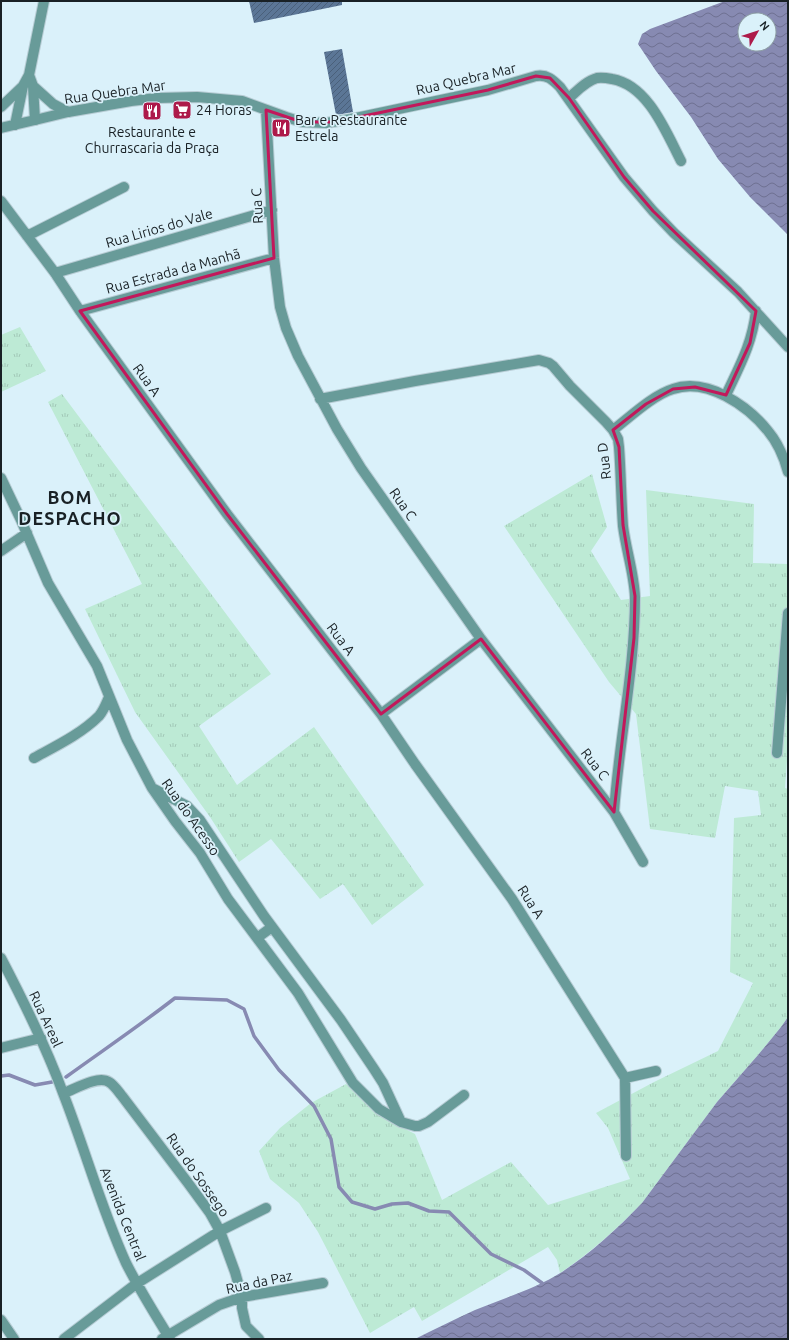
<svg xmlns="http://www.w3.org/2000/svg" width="789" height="1340" font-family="Ubuntu,sans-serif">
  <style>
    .grass { fill: url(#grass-tufts) }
    .water { fill: url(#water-waves); fill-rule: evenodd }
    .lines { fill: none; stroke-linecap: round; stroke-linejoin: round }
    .stream { stroke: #878ab2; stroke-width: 3.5 }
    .building { fill: url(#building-hatch) }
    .minor-casing { stroke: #b7ccd4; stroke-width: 12 }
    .tertiary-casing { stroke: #b7ccd4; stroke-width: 12 }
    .minor { stroke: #689b99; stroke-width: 10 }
    .tertiary { stroke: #689b99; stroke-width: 10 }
    .marked { fill: none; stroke: #c2185b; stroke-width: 3; stroke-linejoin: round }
    .labels { text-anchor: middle; stroke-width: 3.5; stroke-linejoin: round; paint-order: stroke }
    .street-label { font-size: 14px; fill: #192125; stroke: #daf1fa }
    .poi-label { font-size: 14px; fill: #192125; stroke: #daf1fa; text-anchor: start }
    .district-label { font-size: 18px; font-weight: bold; letter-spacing: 1px; fill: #192125; stroke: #daf1fa }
  </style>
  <defs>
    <pattern id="grass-tufts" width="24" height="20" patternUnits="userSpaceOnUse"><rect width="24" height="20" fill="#bdead5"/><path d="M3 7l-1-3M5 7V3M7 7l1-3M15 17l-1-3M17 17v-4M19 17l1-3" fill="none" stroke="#a2c8b7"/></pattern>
    <pattern id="water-waves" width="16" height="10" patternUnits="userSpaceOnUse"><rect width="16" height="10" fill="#878ab2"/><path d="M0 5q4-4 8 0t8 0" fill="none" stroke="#6e7091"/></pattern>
    <pattern id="building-hatch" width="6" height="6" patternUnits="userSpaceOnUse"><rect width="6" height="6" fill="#5b7696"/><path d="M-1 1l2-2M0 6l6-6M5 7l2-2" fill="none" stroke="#4a607a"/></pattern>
  </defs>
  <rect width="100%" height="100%" fill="#daf1fa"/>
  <path class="grass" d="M20,327L46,371L1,392V335Z
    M62,394L271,674L199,726L237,785L314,727L424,885L372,925L343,884L320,899L271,839L239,862L210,817L135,712L85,609L142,584L48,402Z
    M592,474L607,527L591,551L621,600L650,596L646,490L754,504L753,563L788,564V746L785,788L788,789V1017L781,1027L758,1055L717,1102L642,1203C617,1229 590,1253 560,1273L557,1260L548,1247L422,1321L414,1307L370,1333L318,1232L299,1203L270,1179L259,1151L280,1128L311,1103L346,1084L378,1115L415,1134L442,1200L511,1162L548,1205L630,1179L608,1128L596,1113L654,1082L718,1051L753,983L730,972L734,818L761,815L758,791L725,786L715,838L650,829L636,714L609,682L504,526Z"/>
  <path class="water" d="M725,1H788V235L750,197L718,159L691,117L656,71L638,44L642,34L650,29ZM745,20H769V44H745Z
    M788,1017V1339H415C435,1329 455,1319 475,1310C504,1298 535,1289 562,1272C591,1253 618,1228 642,1203L717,1102L758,1055L781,1027Z"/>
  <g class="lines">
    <path class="stream" d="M1,1076L9,1075L35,1085L52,1082
      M66,1077C102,1051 139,1026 175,998L227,1000L244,1009L254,1036L279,1070L314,1106L331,1139L339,1187L352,1202L375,1209L392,1204L408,1203L429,1211L449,1212L491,1254L524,1270L542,1283"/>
  </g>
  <path class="building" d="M249,1H342V5L254,23Z
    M342,49L353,112L336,115L324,52Z"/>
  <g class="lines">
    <defs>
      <path id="minor" d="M569,98C577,91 586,81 597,78C602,77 607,78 612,79C648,85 666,132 681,161
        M266,110L274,258L280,307L286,328L298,356L337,429L361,468L481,639L614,812L643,862
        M35,120L68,112L131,101L157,98L197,97L242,101L286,117L302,122L326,123L351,119L488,90L536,76C547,74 553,80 560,87L624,177L653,211L674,233L738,292L788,347
        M1,201L55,273L80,311L227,514L381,714L415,764L512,899L625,1078L656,1071
        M27,236L124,187
        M55,273L272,210
        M80,311L274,258
        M726,395C740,365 752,344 756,311
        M320,399L415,381L539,360L549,363L553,366L570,386L606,422L613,430L618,439L619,447C621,473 621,499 623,526C626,550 634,573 635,597C635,669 619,740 614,812
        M613,430C630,417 653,395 673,389C707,377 748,406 768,431C778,443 784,457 788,472
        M1,478L21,520L48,583L97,666L127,740L152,788L175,821L200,853L228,899L298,993L353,1083L379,1109L401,1122L415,1126H419L428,1122L464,1095
        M1,551L27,533
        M381,714L481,639
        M777,753L788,613
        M34,758C56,746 81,734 99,716C104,710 106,704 109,697
        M154,789L187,806L200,820L264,916L341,1020L374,1069L383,1083L401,1122
        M257,938L272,927
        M1,958C24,1002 46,1046 63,1093C85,1149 101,1208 126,1263C139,1289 155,1314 170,1339
        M1,1048L41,1038
        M625,1078L626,1156
        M64,1093C75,1089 98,1075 109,1082C114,1085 118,1091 122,1096L188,1183L210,1213L220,1231L235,1272L242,1297V1308L246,1326L259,1339
        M1,1320L14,1339
        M64,1339L136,1284L220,1231L266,1208
        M162,1339L219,1305L242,1297L323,1283"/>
      <path id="tertiary" d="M33,86L53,104L68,112
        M1,107L23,86
        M15,125L23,86L29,75L44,1
        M1,128L35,120L33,86L29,75"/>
    </defs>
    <use href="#minor" class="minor-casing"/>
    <use href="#tertiary" class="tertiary-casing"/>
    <use href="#minor" class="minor"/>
    <use href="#tertiary" class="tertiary"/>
  </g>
  <path class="marked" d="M536,76L550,78L569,98L624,177L653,211L756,311L750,343L726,395L695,387L673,389L646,404L613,430L619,447L623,525L635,596L634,638L614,812L481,639L381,714L227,514L80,311L274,258L266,110L302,122H335L488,90Z"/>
  <defs>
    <symbol id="supermarket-square" viewBox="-11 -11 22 22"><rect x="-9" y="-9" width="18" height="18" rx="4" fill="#ad1a4a" stroke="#daf1fa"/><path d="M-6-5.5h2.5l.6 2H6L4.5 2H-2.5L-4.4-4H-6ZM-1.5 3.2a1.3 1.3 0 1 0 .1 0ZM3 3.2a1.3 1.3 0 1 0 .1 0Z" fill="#fff"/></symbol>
    <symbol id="restaurant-square" viewBox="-11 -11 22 22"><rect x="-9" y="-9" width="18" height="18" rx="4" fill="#ad1a4a" stroke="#daf1fa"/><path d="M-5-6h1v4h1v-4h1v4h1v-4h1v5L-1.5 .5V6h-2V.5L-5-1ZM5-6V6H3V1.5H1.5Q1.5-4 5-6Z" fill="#fff"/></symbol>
  </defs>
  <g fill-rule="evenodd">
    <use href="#supermarket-square" x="171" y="99" width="22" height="22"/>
    <use href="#restaurant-square" x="141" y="100" width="22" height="22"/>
    <use href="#restaurant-square" x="270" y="117" width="22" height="22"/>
  </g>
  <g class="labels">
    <g class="street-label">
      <text transform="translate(466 79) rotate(-13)" y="5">Rua Quebra Mar</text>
      <text transform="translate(115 92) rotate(-8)" y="5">Rua Quebra Mar</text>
      <text transform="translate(257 206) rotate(-93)" y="5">Rua C</text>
      <text transform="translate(159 228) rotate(-16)" y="5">Rua Lirios do Vale</text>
      <text transform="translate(173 271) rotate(-15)" y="5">Rua Estrada da Manhã</text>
      <text transform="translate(147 380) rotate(54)" y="5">Rua A</text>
      <text transform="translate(604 461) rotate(-97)" y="5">Rua D</text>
      <text transform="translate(403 504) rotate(55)" y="5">Rua C</text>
      <text transform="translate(341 639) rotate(53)" y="5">Rua A</text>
      <text transform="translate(595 764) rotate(52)" y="5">Rua C</text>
      <text transform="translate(191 817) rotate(55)" y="5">Rua do Acesso</text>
      <text transform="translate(531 902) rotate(57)" y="5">Rua A</text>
      <text transform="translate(46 1019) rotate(65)" y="5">Rua Areal</text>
      <text transform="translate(198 1175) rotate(55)" y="5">Rua do Sossego</text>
      <text transform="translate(123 1214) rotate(68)" y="5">Avenida Central</text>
      <text transform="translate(259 1282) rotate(-12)" y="5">Rua da Paz</text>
    </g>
    <g class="poi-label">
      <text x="196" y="115">24 Horas</text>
      <text x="295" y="125">Bar e Restaurante<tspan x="295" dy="16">Estrela</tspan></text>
      <text x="152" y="137" text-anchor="middle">Restaurante e<tspan x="152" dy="16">Churrascaria da Praça</tspan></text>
    </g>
    <g class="district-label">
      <text x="70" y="504">BOM<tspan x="70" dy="21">DESPACHO</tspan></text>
    </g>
  </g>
  <rect width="789" height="1340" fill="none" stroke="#192125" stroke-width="4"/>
  <g transform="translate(757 32) rotate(51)"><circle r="19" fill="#daf1fa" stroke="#8d9ea5"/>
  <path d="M0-3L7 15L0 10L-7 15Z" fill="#ad1a4a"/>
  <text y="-6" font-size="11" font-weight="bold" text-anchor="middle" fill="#192125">N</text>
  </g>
</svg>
